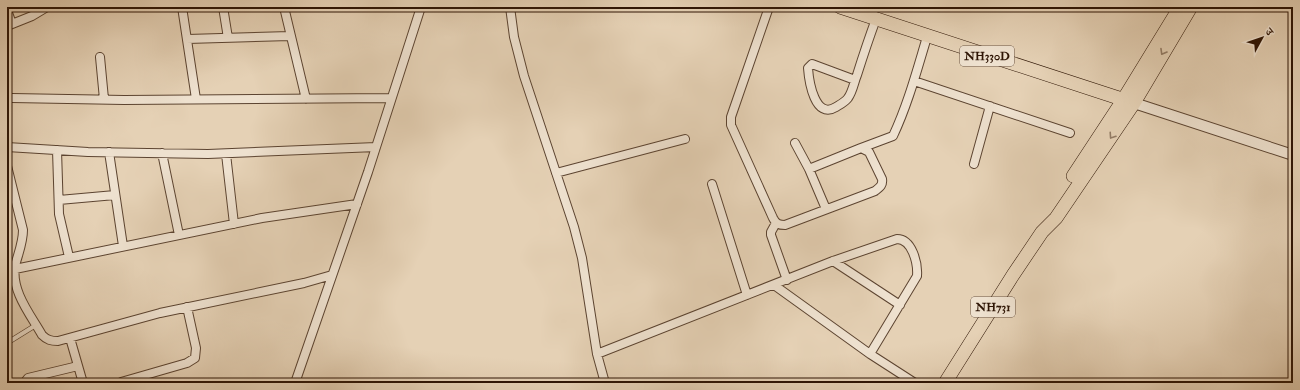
<svg xmlns="http://www.w3.org/2000/svg" width="1300" height="390" font-family="'IM FELL Double Pica','Noto Serif Devanagari',serif">
  <style>
    .lines { fill: none; stroke-linecap: round; stroke-linejoin: round }
    .service-casing { stroke: #5c4431; stroke-width: 5.5 }
    .minor-casing { stroke: #5c4431; stroke-width: 10 }
    .tertiary-casing { stroke: #5c4431; stroke-width: 12 }
    .trunk-casing { stroke: #2e1505; stroke-width: 14 }
    .service { stroke: #eee1cf; stroke-width: 4 }
    .minor { stroke: #eee1cf; stroke-width: 8 }
    .tertiary { stroke: #eee1cf; stroke-width: 10 }
    .trunk { stroke: #e5d1b5; stroke-width: 13 }
    .oneway { stroke: #937c66 }
    .labels { text-anchor: middle; stroke-width: 4; stroke-linejoin: round; paint-order: stroke }
    .shield { fill: #eee1cf; stroke: #685242; stroke-width: 1 }
    .shield-label { font-size: 12px; font-weight: bold; fill: #2e1505 }
  </style>
  <rect width="100%" height="100%" fill="#e5d1b5"/>
  <filter id="stains"><feTurbulence type="fractalNoise" baseFrequency=".005" numOctaves="4"/><feColorMatrix values="0 0 0 0 .2 0 0 0 0 .09 0 0 0 0 .02 0 0 0 .5 -.17"/></filter>
  <radialGradient id="worn" r=".72"><stop offset=".6" stop-color="#630" stop-opacity="0"/><stop offset="1" stop-color="#630" stop-opacity=".3"/></radialGradient>
  <g class="lines">
    <defs>
      <path id="service" d="M7,274L14,279
        M7,343L36,325"/>
      <path id="minor" d="M182,7L196,99
        M223,7L228,38
        M284,7L306,99
        M510,7L514,37L524,76L574,227L582,258L597,354L605,383
        M769,7L731,117V125L773,218C776,224 779,225 785,225L875,191C880,187 883,185 882,179L869,152L861,148L809,169
        M7,10L12,24
        M7,26L32,16L47,7
        M187,39L290,36
        M100,57L104,99
        M855,80L812,64L808,68C809,82 815,120 836,107C841,104 845,102 848,98C853,91 854,82 857,75C863,56 869,38 876,19
        M914,81L1070,133
        M12,98L124,100L391,98
        M795,143L809,169L826,209
        M7,147L88,152L208,154L376,147
        M861,148L893,136C908,104 917,70 927,37
        M57,150L59,214L69,257
        M109,152L123,246
        M162,153L179,235
        M226,154L234,224
        M974,164L990,106
        M7,166L23,230C23,243 18,254 15,266C11,291 30,314 42,335C47,340 51,341 58,341L160,313L304,283L332,275
        M556,173L685,139
        M712,184L747,295
        M59,200L115,195
        M776,223L771,232V235L787,280
        M833,261L900,305
        M15,269L262,218L357,204
        M774,285L870,354L915,383
        M70,338L83,383
        M597,354L833,261L897,239C912,239 918,263 917,276L870,354
        M121,382L187,363L195,358L196,348L187,307
        M24,383L28,378L78,366
        M295,383L368,172L421,7"/>
      <path id="tertiary" d="M1134,103L1293,155"/>
      <path id="trunk" d="M840,7L1134,103
        M1073,176L1123,100L1180,7
        M945,383L1013,275L1042,232L1056,218L1134,103L1191,7"/>
    </defs>
    <use href="#service" class="service-casing"/>
    <use href="#minor" class="minor-casing"/>
    <use href="#tertiary" class="tertiary-casing"/>
    <use href="#trunk" class="trunk-casing"/>
    <use href="#service" class="service"/>
    <use href="#minor" class="minor"/>
    <use href="#tertiary" class="tertiary"/>
    <use href="#trunk" class="trunk"/>
  </g>
  <defs><path id="oneway-chevron" d="M-2-3.5L2.5 0L-2 3.5" fill="none" stroke-width="1.6" stroke-linecap="round" stroke-linejoin="round"/></defs>
  <g class="oneway">
    <use href="#oneway-chevron" transform="translate(1163 52) rotate(120)"/>
    <use href="#oneway-chevron" transform="translate(1112 136) rotate(124)"/>
  </g>
  <g class="labels">
    <g class="shield">
      <rect x="960" y="46" width="54" height="20" rx="3"/>
      <rect x="971" y="297" width="44" height="20" rx="3"/>
    </g>
    <g class="shield-label">
      <text x="987" y="60">NH330D</text>
      <text x="993" y="311">NH731</text>
    </g>
  </g>
  <rect width="1300" height="390" fill="none" stroke="#e5d1b5" stroke-width="24"/>
  <rect x="8" y="8" width="1284" height="374" fill="none" stroke="#2e1505" stroke-width="2"/>
  <rect x="12" y="12" width="1276" height="366" fill="none" stroke="#2e1505"/>
  <g transform="translate(1262 38) rotate(50)" stroke="#eee1cf" stroke-width="3" paint-order="stroke">
  <path d="M0-3L7 15L0 10L-7 15Z" fill="#2e1505"/>
  <text y="-6" font-size="11" font-weight="bold" text-anchor="middle" fill="#2e1505">उ</text>
  </g>
  <rect width="100%" height="100%" filter="url(#stains)"/>
  <rect width="100%" height="100%" fill="url(#worn)"/>
</svg>
